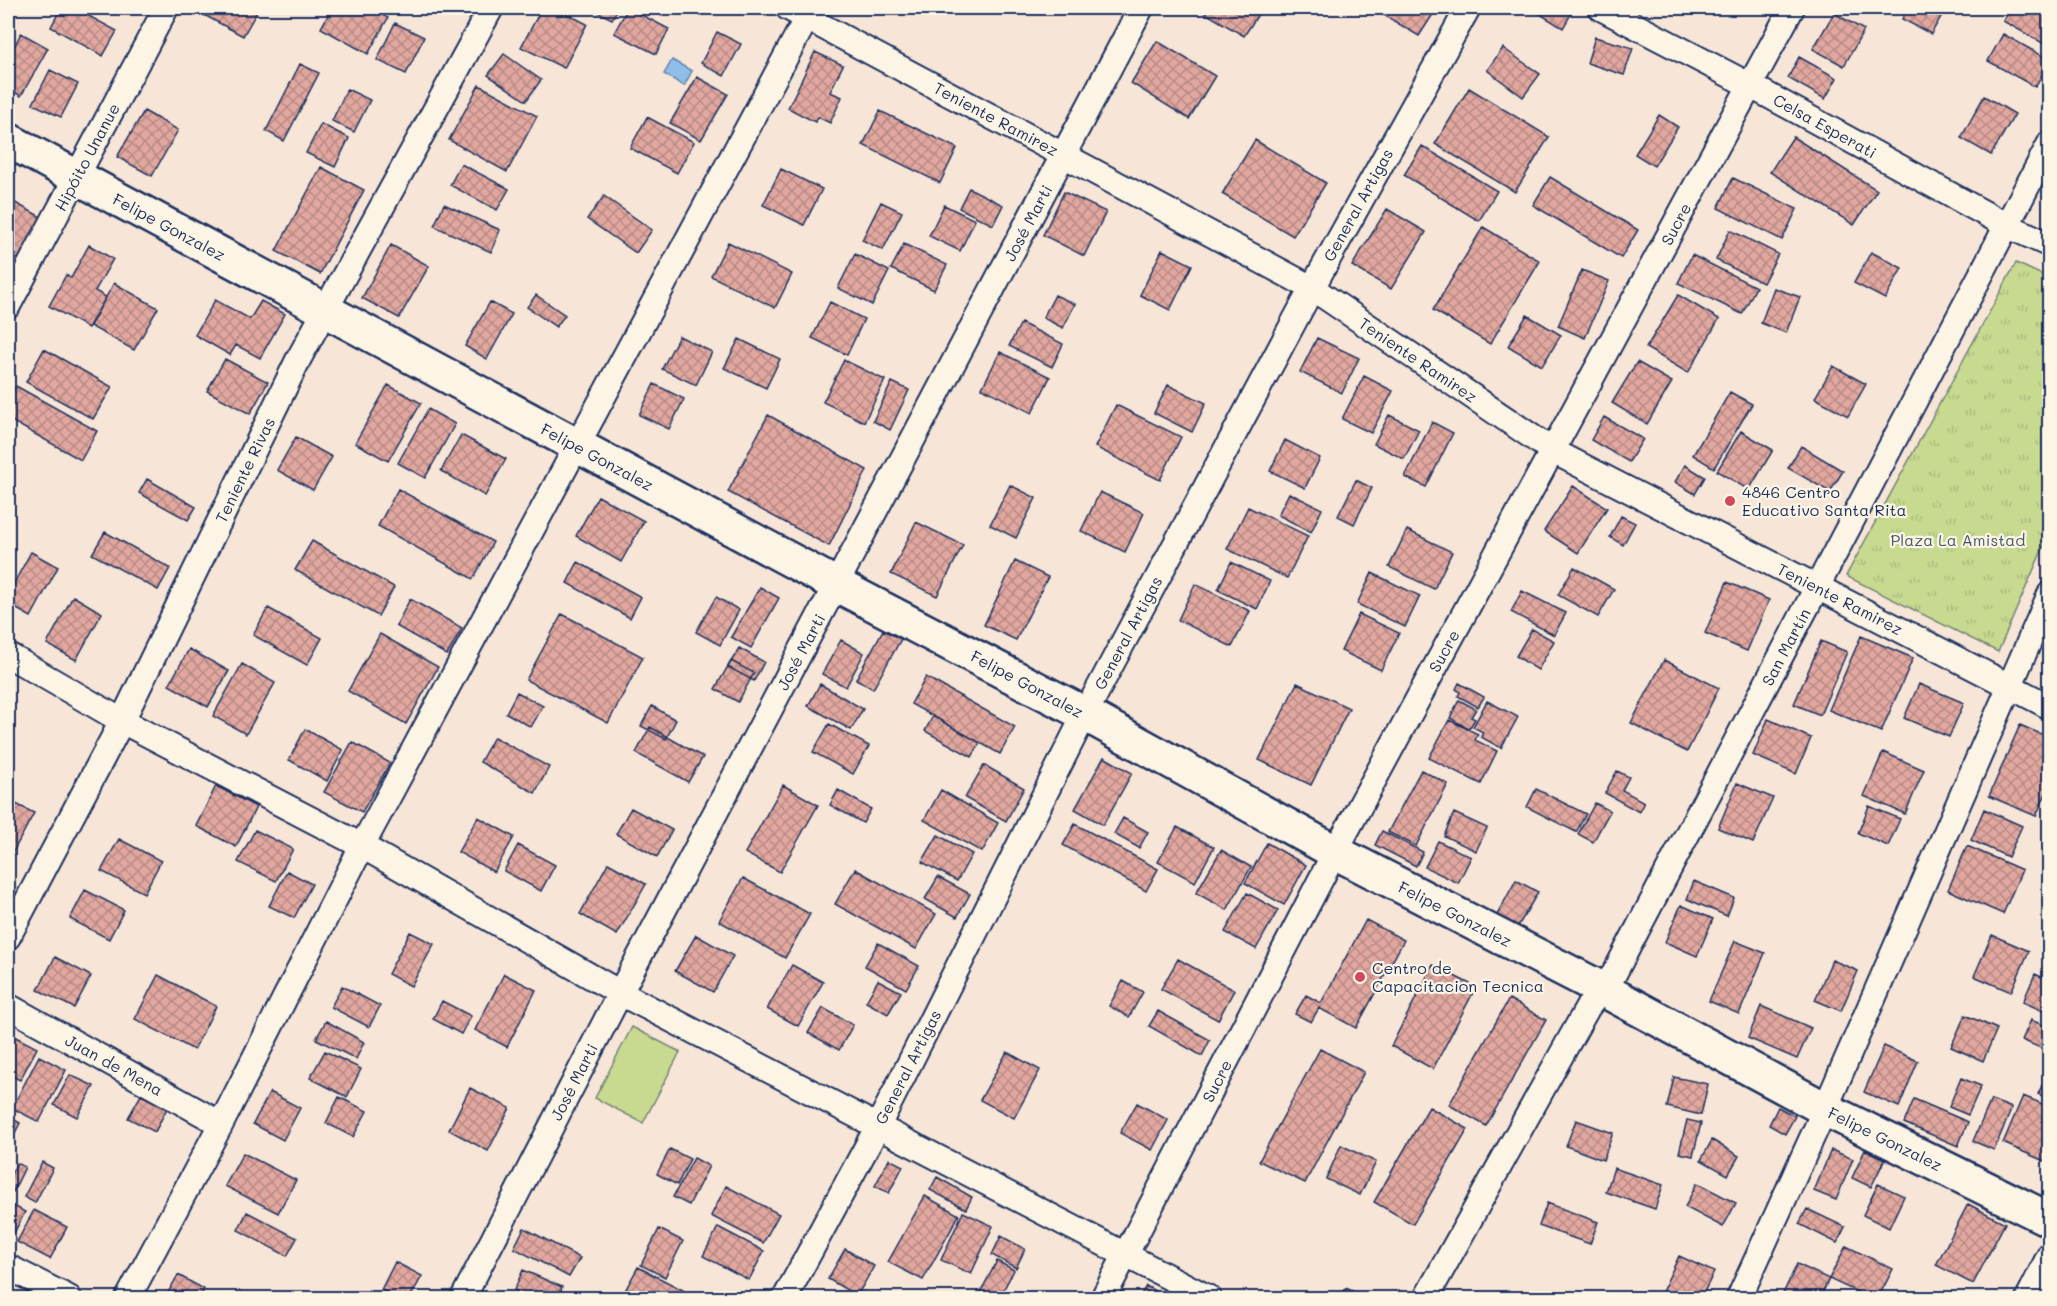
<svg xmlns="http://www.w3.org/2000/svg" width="2057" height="1306" font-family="Mali,sans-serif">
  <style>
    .green { fill: #c8da8f; stroke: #728476; stroke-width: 1.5 }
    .park { fill: url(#park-tufts); stroke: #728476; stroke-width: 1.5 }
    .water { fill: #8fbee9; stroke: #6185b1; stroke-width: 1.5 }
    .building { fill: url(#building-cross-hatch); stroke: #1b2f5e; stroke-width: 1.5 }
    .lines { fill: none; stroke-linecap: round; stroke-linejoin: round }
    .street-casing { stroke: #1b2f5e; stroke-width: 28 }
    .secondary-casing { stroke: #1b2f5e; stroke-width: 38 }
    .street { stroke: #fcf5e5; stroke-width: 24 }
    .secondary { stroke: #fcf5e5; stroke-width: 33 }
    .poi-dot { fill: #d1495b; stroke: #fcf5e5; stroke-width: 2 }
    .labels { text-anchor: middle; stroke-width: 4.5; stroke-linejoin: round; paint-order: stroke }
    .street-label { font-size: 16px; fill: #1b2f5e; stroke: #fcf5e5 }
    .poi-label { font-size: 16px; fill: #1b2f5e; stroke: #fcf5e5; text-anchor: start }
    .park-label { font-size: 16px; fill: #465a6a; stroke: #fcf5e5 }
  </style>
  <defs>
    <pattern id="park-tufts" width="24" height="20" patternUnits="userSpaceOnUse" patternTransform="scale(1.5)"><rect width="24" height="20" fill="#c8da8f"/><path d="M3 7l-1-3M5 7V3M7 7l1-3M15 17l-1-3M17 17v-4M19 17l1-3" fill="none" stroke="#abbb7e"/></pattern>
    <pattern id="building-cross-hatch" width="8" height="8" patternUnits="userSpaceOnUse" patternTransform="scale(1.5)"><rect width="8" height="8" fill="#e2a89f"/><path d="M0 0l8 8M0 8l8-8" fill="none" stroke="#b68985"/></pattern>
  </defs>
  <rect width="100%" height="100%" fill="#f7e6d7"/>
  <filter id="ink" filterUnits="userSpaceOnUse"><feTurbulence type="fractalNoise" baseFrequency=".0167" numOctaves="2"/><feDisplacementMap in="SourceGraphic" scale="12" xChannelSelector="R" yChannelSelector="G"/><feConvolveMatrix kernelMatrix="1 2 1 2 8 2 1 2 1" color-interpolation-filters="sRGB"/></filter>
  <g filter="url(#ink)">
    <path class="green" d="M632,1027L680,1052L643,1123L595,1098Z"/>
    <path class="park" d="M2016,263L2049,278V534L1998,652L1846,576Z"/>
    <path class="water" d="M672,60L692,71L684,86L664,74Z"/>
    <path class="building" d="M61,8H74L117,31L103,56L51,27Z
      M208,8H259L243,36L204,15Z
      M332,8H370L388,18L368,54L321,28Z
      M542,8H556L587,24L564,68L521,47Z
      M590,8H618L612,19Z
      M628,8L669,29L656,54L614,33Z
      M1197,8H1251L1259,13L1244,36Z
      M1372,8H1437L1419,36Z
      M1530,8H1561L1571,14L1563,28Z
      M1908,8H1946L1931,34L1902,19Z
      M2011,8H2044L2050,11V43L2048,46L2003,21Z
      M1834,13L1864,30L1844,66L1813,49Z
      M395,23L424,37L406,74L377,60Z
      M717,32L741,44L724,76L701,63Z
      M21,33L48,48L21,96L8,88V59Z
      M2003,34L2050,60L2035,87L1988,61Z
      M1595,37L1633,48L1624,75L1587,63Z
      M1157,41L1215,76L1189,119L1131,83Z
      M1503,48L1540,74L1523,97L1487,70Z
      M815,52L843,65L830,92L842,97L830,123L818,117L815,122L788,108Z
      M504,54L541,80L526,101L488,75Z
      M1799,57L1837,78L1825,99L1788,78Z
      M300,64L319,73L284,141L266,131Z
      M50,70L78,84L61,117L33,104Z
      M697,77L728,94L701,140L670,123Z
      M479,85L537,116L507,172L449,140Z
      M1469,88L1549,137L1515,192L1435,144Z
      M347,89L370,100L354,132L332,121Z
      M1984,96L2015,114L1991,155L1961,138Z
      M144,111L178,130L152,176L117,157Z
      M880,111L957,148L940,183L863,145Z
      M1659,115L1678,127L1654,166L1635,154Z
      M647,117L694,142L677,173L630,148Z
      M321,124L349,138L335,167L306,153Z
      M1793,137L1877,190L1854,225L1770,172Z
      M1255,140L1326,183L1293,236L1222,194Z
      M1422,146L1497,191L1479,221L1404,175Z
      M461,164L509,189L497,210L450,185Z
      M321,167L364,190L320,274L276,251Z
      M781,169L822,189L804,225L763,205Z
      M1550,177L1638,230L1621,258L1533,205Z
      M1733,178L1797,209L1782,240L1718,208Z
      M969,188L1003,205L993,225L959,208Z
      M1064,192L1106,212L1084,256L1043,235Z
      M604,196L652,230L636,253L587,219Z
      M8,199L43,218L9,277L8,276Z
      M881,202L902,212L883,250L862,240Z
      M444,204L500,230L491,252L434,226Z
      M944,205L975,220L960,251L929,236Z
      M1387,209L1426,232L1391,289L1352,266Z
      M1483,227L1540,261L1490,344L1433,310Z
      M1730,230L1778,254L1763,283L1716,260Z
      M728,242L792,274L775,308L711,276Z
      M904,244L947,265L934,290L891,269Z
      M89,245L113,259L95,291L106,297L88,328L49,306L66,275L71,278Z
      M391,245L429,266L399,318L362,298Z
      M1162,250L1192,265L1170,310L1140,295Z
      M1871,252L1902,268L1885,299L1854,283Z
      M855,254L889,271L872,305L838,288Z
      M1692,255L1756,287L1742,314L1678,283Z
      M1582,270L1609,281L1585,338L1558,326Z
      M114,283L158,308L134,350L90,326Z
      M1774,288L1800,297L1786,333L1761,323Z
      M536,295L565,315L556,327L527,307Z
      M1055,295L1075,304L1063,328L1043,318Z
      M1678,295L1719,319L1688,373L1646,348Z
      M215,300L250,319L261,301L285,314L260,358L236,345L230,355L195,335Z
      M490,302L512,314L487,359L465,346Z
      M830,302L864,319L847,355L812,338Z
      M1527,315L1561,335L1542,366L1508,346Z
      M1021,323L1063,344L1052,367L1009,346Z
      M679,336L712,352L696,385L662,369Z
      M1317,338L1359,358L1342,393L1300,372Z
      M739,339L780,359L766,388L724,368Z
      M44,349L112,387L93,419L26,382Z
      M1000,352L1050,377L1032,413L982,388Z
      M225,359L268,382L250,414L207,391Z
      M844,360L885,380L864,422L823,402Z
      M1637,362L1672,382L1647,424L1612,403Z
      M1833,366L1866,384L1848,416L1815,398Z
      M1364,376L1393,391L1371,433L1342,419Z
      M892,382L909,390L890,430L873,421Z
      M654,384L684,399L669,429L639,415Z
      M388,385L421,403L388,461L355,443Z
      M1168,385L1206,403L1192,432L1154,413Z
      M16,386L97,431L81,460L8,419V402Z
      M1730,392L1752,404L1714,468L1693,455Z
      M1116,405L1181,437L1160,480L1095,447Z
      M428,409L455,424L425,478L398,463Z
      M768,415L867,470L829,546L728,492Z
      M1389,415L1419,430L1404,459L1374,444Z
      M1604,417L1643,439L1629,462L1591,440Z
      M1432,422L1453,433L1426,487L1405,477Z
      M1741,431L1773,450L1749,490L1717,471Z
      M461,435L506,459L485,496L441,471Z
      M296,437L332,457L313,490L277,470Z
      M1285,440L1320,458L1305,488L1270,471Z
      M1801,446L1843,471L1830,492L1788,468Z
      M1685,465L1705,477L1695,494L1675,482Z
      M147,479L196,507L188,520L139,493Z
      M1356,480L1372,488L1354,524L1338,516Z
      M1010,485L1036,498L1016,538L990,525Z
      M1573,486L1607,508L1578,553L1544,531Z
      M398,489L493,542L473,579L378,526Z
      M1100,492L1144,513L1125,552L1081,531Z
      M1289,493L1322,509L1311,532L1278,515Z
      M598,496L644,521L621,562L576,536Z
      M1248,507L1308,536L1287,578L1227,549Z
      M1621,516L1635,523L1623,545L1610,537Z
      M916,522L963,545L937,596L891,574Z
      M1407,530L1452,552L1434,589L1389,567Z
      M105,532L170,568L158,590L92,554Z
      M312,541L394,587L378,616L295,570Z
      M31,552L58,567L31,617L8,604V594Z
      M1015,561L1048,577L1016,640L984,625Z
      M578,562L641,597L630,618L567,583Z
      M1231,562L1270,581L1257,609L1218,590Z
      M1574,567L1614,589L1598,617L1558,595Z
      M1372,573L1420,596L1405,627L1357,604Z
      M1727,582L1769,600L1747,651L1705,633Z
      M1195,584L1250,611L1232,647L1178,620Z
      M760,587L779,598L751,648L731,637Z
      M1522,591L1566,613L1554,635L1511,612Z
      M73,596L102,613L76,660L47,644Z
      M716,597L739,610L720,645L696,632Z
      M410,599L462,628L447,655L396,626Z
      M268,608L322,638L307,665L253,635Z
      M562,614L643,657L608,723L526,680Z
      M1359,614L1399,633L1381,670L1341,651Z
      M1532,629L1554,641L1538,670L1516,656Z
      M883,630L901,639L873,689L856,679Z
      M380,634L438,667L406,724L348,691Z
      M1861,636L1913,658L1881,732L1829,710Z
      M841,640L864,653L846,687L822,674Z
      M1821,641L1847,652L1820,715L1794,704Z
      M739,648L764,662L754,681L728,667Z
      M189,649L229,671L208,707L169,685Z
      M1664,660L1719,688L1687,752L1631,723Z
      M731,661L754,673L738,702L715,689Z
      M242,664L275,683L246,734L213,716Z
      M926,677L1015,727L1000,754L911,704Z
      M1297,683L1349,708L1311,785L1259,760Z
      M1459,683L1484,697L1478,707L1458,696L1460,692L1456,689Z
      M820,684L863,709L851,730L808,706Z
      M1919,684L1964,703L1949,737L1904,718Z
      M517,692L543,706L531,727L506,713Z
      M1459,700L1476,709L1471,717L1475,719L1469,729L1450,718Z
      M1487,701L1518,717L1501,748L1481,737L1483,732L1473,727Z
      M652,706L676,720L666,739L641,726Z
      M933,716L980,743L972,757L925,731Z
      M1768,719L1811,738L1796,774L1753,755Z
      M1449,720L1478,734L1475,740L1497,751L1481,784L1429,758Z
      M829,724L869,746L853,774L813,752Z
      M2020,725L2050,738V784L2036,816L1989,796Z
      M650,727L703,757L688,782L636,753Z
      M305,729L343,750L327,781L289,760Z
      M494,737L549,767L535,793L480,762Z
      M352,742L390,763L362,812L324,792Z
      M1883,752L1924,770L1905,814L1864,796Z
      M1104,757L1132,773L1103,825L1075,809Z
      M984,765L1024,788L1006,821L965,798Z
      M1421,770L1448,784L1416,846L1388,832Z
      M1617,771L1629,777L1622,790L1644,802L1639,812L1605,793Z
      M1737,783L1773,798L1753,843L1718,828Z
      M783,785L818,805L780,872L745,853Z
      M216,786L256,807L236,847L196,826Z
      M1536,789L1586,814L1576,832L1527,807Z
      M838,790L871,809L863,823L830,805Z
      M941,790L998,823L982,852L924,820Z
      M8,800L34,813L13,852L8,849Z
      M1595,803L1610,811L1593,842L1578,834Z
      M1869,806L1900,819L1888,846L1858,833Z
      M631,808L672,830L657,857L616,834Z
      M1984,809L2022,826L2008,857L1971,840Z
      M1454,813L1487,828L1476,851L1444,836Z
      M478,817L514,837L494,872L458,852Z
      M1123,818L1148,832L1139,848L1114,834Z
      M1075,824L1158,869L1146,891L1063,845Z
      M1177,827L1214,847L1195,882L1158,862Z
      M255,830L293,849L276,881L238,862Z
      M1382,831L1423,852L1416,866L1375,845Z
      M938,835L972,854L957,881L922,862Z
      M119,839L161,861L144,893L101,871Z
      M1438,841L1471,857L1458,883L1425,867Z
      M1267,843L1306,865L1284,905L1245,883Z
      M518,845L555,865L541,891L504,871Z
      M1967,846L2022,870L2003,914L1948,890Z
      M1221,850L1251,867L1227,910L1196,893Z
      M608,863L646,884L617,935L580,914Z
      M855,869L936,914L916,949L835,904Z
      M287,871L312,884L294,918L269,906Z
      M938,877L970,894L957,917L925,899Z
      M743,878L810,914L785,958L719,921Z
      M1516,880L1538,892L1517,928L1496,917Z
      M1694,881L1734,898L1727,916L1687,899Z
      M85,890L124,910L109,939L70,919Z
      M1247,893L1278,910L1256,949L1225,932Z
      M1681,905L1713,919L1697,956L1665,942Z
      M1366,920L1404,940L1356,1028L1319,1008L1311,1022L1295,1014L1306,995L1321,1003Z
      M410,932L434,944L411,986L388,974Z
      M696,935L733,956L713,992L675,971Z
      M1992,935L2029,951L2011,992L1974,976Z
      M1735,941L1765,953L1739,1014L1709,1001Z
      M878,943L919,966L906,989L865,966Z
      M55,957L91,976L74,1008L38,990Z
      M1178,959L1234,990L1218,1020L1161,989Z
      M1832,960L1858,971L1841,1011L1815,1000Z
      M792,965L823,982L798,1026L767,1009Z
      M1433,965L1476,987L1433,1069L1391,1046Z
      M504,974L536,990L507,1047L475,1030Z
      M2035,974L2050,981V1014L2023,1002Z
      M158,975L216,1006L194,1050L135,1019Z
      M878,980L901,992L888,1014L866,1002Z
      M1123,981L1143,992L1129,1017L1109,1006Z
      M342,986L380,1006L369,1027L331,1007Z
      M1509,999L1546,1020L1486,1126L1449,1105Z
      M442,1001L471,1016L461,1034L433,1019Z
      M1761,1006L1811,1028L1797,1059L1748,1038Z
      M823,1008L853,1025L839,1050L808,1033Z
      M1158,1011L1210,1040L1202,1056L1149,1026Z
      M1965,1015L1997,1029L1983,1061L1951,1047Z
      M2031,1020L2050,1028V1052L2022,1040Z
      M326,1021L364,1042L356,1059L316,1039Z
      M8,1033L37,1048L20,1080L8,1074Z
      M1884,1046L1918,1061L1899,1107L1864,1092Z
      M1320,1049L1364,1072L1305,1183L1259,1161Z
      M325,1051L361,1069L347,1097L310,1078Z
      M1007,1052L1040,1070L1014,1118L980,1100Z
      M39,1056L66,1070L39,1122L12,1108Z
      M2050,1068V1099L2038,1094Z
      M70,1075L94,1086L77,1117L54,1105Z
      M1674,1077L1708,1084L1701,1115L1667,1107Z
      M1961,1078L1981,1086L1968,1115L1949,1107Z
      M470,1088L510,1108L488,1151L449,1130Z
      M270,1092L300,1108L283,1140L253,1124Z
      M141,1095L167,1108L155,1132L128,1118Z
      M2023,1096L2050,1107V1148L2044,1161L2003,1143Z
      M339,1097L367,1111L353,1137L326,1123Z
      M1914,1099L1968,1122L1958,1146L1904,1123Z
      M1991,1100L2012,1108L1994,1150L1973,1141Z
      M1137,1103L1168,1120L1152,1150L1120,1133Z
      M1429,1107L1468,1129L1413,1224L1374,1202Z
      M1778,1107L1795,1116L1785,1134L1769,1125Z
      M8,1116L20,1123L8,1147Z
      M1576,1120L1613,1133L1603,1160L1566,1146Z
      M1687,1120L1701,1123L1693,1156L1679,1153Z
      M1712,1140L1739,1156L1728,1175L1701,1160Z
      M1341,1145L1376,1162L1360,1195L1326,1179Z
      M670,1149L690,1159L677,1185L657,1174Z
      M1831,1150L1853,1159L1836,1200L1814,1191Z
      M1865,1150L1885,1159L1871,1187L1852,1178Z
      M243,1153L296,1180L278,1213L225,1186Z
      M694,1158L709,1166L689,1205L673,1197Z
      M889,1159L903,1166L889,1193L875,1186Z
      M42,1162L53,1168L35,1203L24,1197Z
      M17,1163L25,1167L13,1192L8,1189V1180Z
      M1614,1168L1663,1185L1655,1209L1606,1192Z
      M937,1177L972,1197L966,1209L930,1190Z
      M1697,1183L1736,1203L1723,1227L1685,1207Z
      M1878,1184L1904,1196L1889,1228L1863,1215Z
      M726,1186L779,1214L763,1243L711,1216Z
      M925,1196L959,1215L923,1280L888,1262Z
      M8,1203L25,1212L13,1235L8,1232Z
      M1547,1203L1598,1222L1590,1244L1539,1226Z
      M1968,1204L2005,1223L1973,1284L1936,1265Z
      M1807,1209L1845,1227L1837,1243L1799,1224Z
      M34,1210L67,1227L50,1259L17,1242Z
      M247,1212L297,1238L287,1256L238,1230Z
      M963,1212L993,1226L971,1274L941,1260Z
      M718,1227L764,1251L749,1280L703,1256Z
      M524,1228L580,1258L569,1277L514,1248Z
      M659,1229L683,1241L665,1277L641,1265Z
      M1001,1236L1025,1249L1016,1268L992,1255Z
      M1846,1246L1893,1269L1878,1298H1870L1829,1279Z
      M845,1249L874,1266L857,1296L828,1279Z
      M1679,1256L1714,1272L1701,1298H1659Z
      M997,1261L1014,1270L999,1298H991L980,1293Z
      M395,1262L422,1276L410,1298H398L381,1290Z
      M1797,1264L1829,1279L1820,1298H1781Z
      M638,1267L683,1290L678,1298H621Z
      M523,1270L562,1287L558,1298H533L514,1290Z
      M178,1275L204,1289L200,1298H165Z
      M1146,1286L1166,1297V1298H1139Z
      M1346,1288L1367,1298H1340Z"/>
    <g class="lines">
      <defs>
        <path id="street" d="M788,8L1312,288L1553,451L2050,707
          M1601,8L1751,86L2006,225L2050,245
          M8,306L166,8
          M8,655L122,721L362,846L620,993L1209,1298
          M8,937L122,721L298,360L491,8
          M8,1006L221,1124
          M8,1267L69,1298
          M128,1298L221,1124L362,846L812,8
          M463,1298L620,993L1141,8
          M785,1298L878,1126L1085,714L1312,288L1468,8
          M1103,1298L1335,852L1792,8
          M1426,1298L1588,1007L1614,974L2050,143
          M1739,1298L1825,1109L2050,594
          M2028,1298L2050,1254"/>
        <path id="secondary" d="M8,140L837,585L1085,714L1335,852L1602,989L1825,1109L2050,1220"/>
      </defs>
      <use href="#street" class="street-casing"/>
      <use href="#secondary" class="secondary-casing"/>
      <use href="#street" class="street"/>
      <use href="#secondary" class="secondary"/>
    </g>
  </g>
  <g class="poi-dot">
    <circle cx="1730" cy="501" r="6"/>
    <circle cx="1360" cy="977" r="6"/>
  </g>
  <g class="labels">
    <g class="street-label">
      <text transform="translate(996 119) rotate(28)" y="6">Teniente Ramirez</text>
      <text transform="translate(1825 126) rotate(29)" y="6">Celsa Esperati</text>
      <text transform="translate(87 157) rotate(-62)" y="6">Hipóito Unanue</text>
      <text transform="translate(1358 205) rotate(-61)" y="6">General Artigas</text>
      <text transform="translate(1028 223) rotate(-62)" y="6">José Marti</text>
      <text transform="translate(1676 224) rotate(-62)" y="6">Sucre</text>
      <text transform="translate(169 227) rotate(28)" y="6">Felipe Gonzalez</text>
      <text transform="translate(1418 360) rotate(34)" y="6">Teniente Ramirez</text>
      <text transform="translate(597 457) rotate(28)" y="6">Felipe Gonzalez</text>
      <text transform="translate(245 470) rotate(-64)" y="6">Teniente Rivas</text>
      <text transform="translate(1840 599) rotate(27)" y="6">Teniente Ramirez</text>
      <text transform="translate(1128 633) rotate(-62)" y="6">General Artigas</text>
      <text transform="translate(1786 647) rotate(-62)" y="6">San Martín</text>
      <text transform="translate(1444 651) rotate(-61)" y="6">Sucre</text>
      <text transform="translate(801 652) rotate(-62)" y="6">José Marti</text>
      <text transform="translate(1027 684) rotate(28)" y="6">Felipe Gonzalez</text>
      <text transform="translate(1455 914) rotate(27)" y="6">Felipe Gonzalez</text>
      <text transform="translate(114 1065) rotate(29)" y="6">Juan de Mena</text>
      <text transform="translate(908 1067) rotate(-63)" y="6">General Artigas</text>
      <text transform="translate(1217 1081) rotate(-63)" y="6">Sucre</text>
      <text transform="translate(574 1082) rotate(-63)" y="6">José Marti</text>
      <text transform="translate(1885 1139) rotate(26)" y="6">Felipe Gonzalez</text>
    </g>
    <g class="poi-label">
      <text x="1742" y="498">4846 Centro<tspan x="1742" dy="18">Educativo Santa Rita</tspan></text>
      <text x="1372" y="974">Centro de<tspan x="1372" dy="18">Capacitacion Tecnica</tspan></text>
    </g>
    <g class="park-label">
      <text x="1958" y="546">Plaza La Amistad</text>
    </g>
  </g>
  <rect width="2057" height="1306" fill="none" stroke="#fcf5e5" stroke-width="30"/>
  <rect x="15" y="15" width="2027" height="1276" fill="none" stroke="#1b2f5e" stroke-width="2" filter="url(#ink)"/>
</svg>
